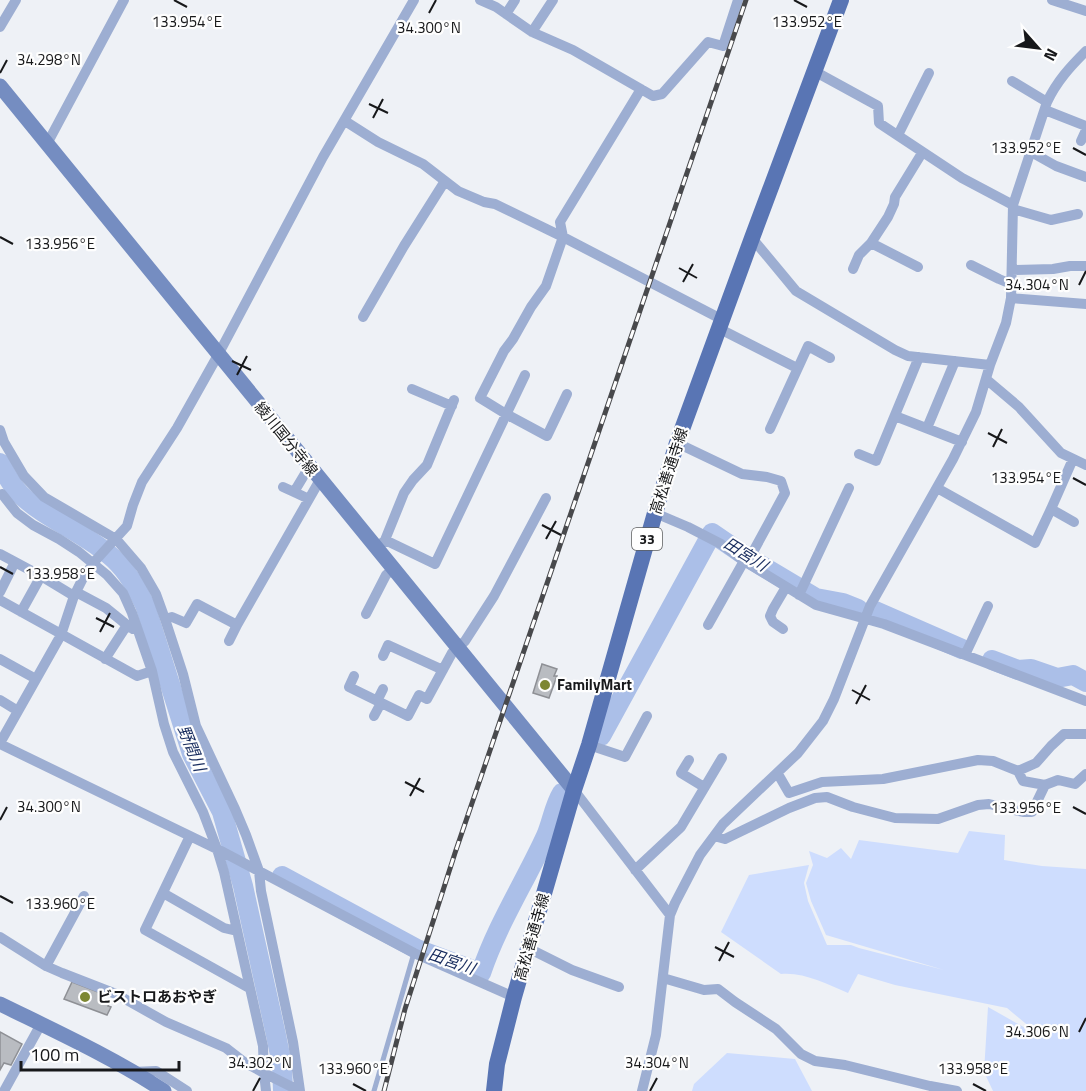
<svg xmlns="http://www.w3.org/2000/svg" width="1086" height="1091" font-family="'Titillium Web','Noto Sans JP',sans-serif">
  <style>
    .green { fill: #ceddfe }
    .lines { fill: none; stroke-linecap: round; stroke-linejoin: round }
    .river { stroke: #abbfe8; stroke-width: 20 }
    .building { fill: #b9bcc1; stroke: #8e9095; stroke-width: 1.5 }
    .lane { stroke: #9daed2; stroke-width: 5 }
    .street { stroke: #9daed2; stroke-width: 10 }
    .secondary { stroke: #758dc1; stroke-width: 15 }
    .primary { stroke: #5975b4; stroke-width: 16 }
    .rail-casing { stroke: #48494c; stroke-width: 5 }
    .rail { stroke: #fefefe; stroke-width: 3; stroke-dasharray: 9; stroke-linecap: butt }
    .ticks { fill: none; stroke: #17181a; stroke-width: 2 }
    .poi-dot { fill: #7d8733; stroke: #fefefe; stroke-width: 2 }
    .labels { text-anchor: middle; stroke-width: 4.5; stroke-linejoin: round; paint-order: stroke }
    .shield { fill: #fefefe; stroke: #5c5d5e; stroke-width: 1.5 }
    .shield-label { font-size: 14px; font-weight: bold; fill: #17181a }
    .street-label { font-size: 15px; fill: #17181a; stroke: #fefefe }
    .poi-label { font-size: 15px; font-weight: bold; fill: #17181a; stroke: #fefefe; text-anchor: start }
    .water-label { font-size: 16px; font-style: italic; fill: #182c5e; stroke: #fefefe }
    .ticks-label { font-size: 15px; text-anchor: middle; fill: #17181a; stroke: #fefefe; stroke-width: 4.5; stroke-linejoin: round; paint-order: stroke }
  </style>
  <rect width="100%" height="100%" fill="#eef1f6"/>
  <path class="green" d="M969,831L1005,835L1004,860L1042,866L1086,869V1091H993L984,1072L988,1007L1043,1038L1007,1008L895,985L858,974L848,993C827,984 804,972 781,974L721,932L749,875L809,865L804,883L808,901L827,945H851L859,948L944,970L826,935L811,901L806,883L813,865L809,851L827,858L841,848L851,859L859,840L958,853Z
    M727,1053L795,1059L812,1091H692L694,1084Z"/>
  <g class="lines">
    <path class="river" d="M0,463C6,474 11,485 20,494C47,520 86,533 114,559C128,572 137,589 145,605L192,754L222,812L243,886L276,1035L282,1065L283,1091
      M875,611L962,649
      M992,660L1018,670L1031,669L1057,678L1073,675L1086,682
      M601,736L712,533L747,557L816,598L843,603L858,609
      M282,876L417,949L481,973C497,925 525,882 546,836C552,822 554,806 562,793"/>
  </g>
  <path class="building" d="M542,664L557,669L554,676H557L549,698L533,693Z
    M72,982L106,995L104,999L110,1001L108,1006L111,1007L107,1015L64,999Z
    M0,1032L22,1044L11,1065L4,1063L0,1070Z"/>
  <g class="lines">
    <path class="lane" d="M374,1091L414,953"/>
    <path class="street" d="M480,0L496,7L532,32L573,50L653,96L662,94L708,42L723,46L738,0
      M1052,0L1086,11
      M506,14L515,0
      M0,27L16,0
      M532,32L553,0
      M814,71L878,106L879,123L962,178L1013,205
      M1012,81L1047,102
      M1045,110L1086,126
      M345,121L378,142L423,164L458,191L484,202L495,204L563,237L723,320
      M898,135L929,73
      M1081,141L1086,130
      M47,144L124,0
      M1031,152L1056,166L1086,177
      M1013,209L1051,220L1078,214
      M752,238L796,291L895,350L908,356L990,365
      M871,243L918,267
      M971,265L999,279L1011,284
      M853,269L859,255L871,243L888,217L894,204L895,197L922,153
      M1012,270L1053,269L1070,266H1086
      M1011,298L1086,304
      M363,317L404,246L445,181
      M720,329L797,368
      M986,379L1019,407L1061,453L1086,465
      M412,389L452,406
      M567,394L547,436L506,414L480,398L504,351L513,339L531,307L546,286L563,237L560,222L641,89
      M895,416L962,442
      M927,428L955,361
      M770,429L808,346L830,358
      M0,430L4,442L24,476L44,497L116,539L141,568L156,594L165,619L183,674L196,726L235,809L246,835L259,871L261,891L293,1042L300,1091
      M677,443L742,474L767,477L781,481L785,493L747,563
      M859,454L876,461L919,357
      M283,487L294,492
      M937,488L1035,543L1051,509L1073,459
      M309,499L294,492L309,467
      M1051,509L1074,522
      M655,513L688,527L721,544L744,561L816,605L884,624L1086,701
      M385,540L404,493L413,480L427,465L454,400
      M376,549L385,540L435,564L525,375
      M0,554L15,562L0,592
      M15,562L41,576L21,612
      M41,576L74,596
      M76,592L106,608L127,625
      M799,595L849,488
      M0,600L137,676L152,671
      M366,614L386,575L393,569
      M165,619L172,617L186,623L197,604L237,625L317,485L321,481
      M708,625L744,561
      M783,629L773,622L770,616L773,609L786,587
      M229,641L237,625
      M965,655L988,606
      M383,656L388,645L443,670
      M0,659L36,679
      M105,659L127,625L133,629
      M354,676L349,687L408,716L419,695L427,699L452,653L465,641L494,596L546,498
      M0,700L18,711
      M377,701L383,689
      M374,716L381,703
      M0,743L61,635L74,596L83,578L95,561L127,526L133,505L142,482L177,428L218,355L323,157L414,0
      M0,744L221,851L414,953L514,997
      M589,745L625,757L647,716
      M689,760L681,773L704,787
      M1018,771L1036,763L1051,746L1064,734H1086
      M778,774L789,793L822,782L883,779L978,760L993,761L1018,771L1023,781L1045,785
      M574,790L670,915
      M190,836L145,930L249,988
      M714,836L725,839L789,808L815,798L827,797L853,807L895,818L938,819L978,805L989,804L1023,812H1032L1045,785L1058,780L1075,784L1086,774
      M635,870L681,827L722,758
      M163,893L224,928L237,931
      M0,937L46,966L62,973L116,994L166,1022L226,1048L244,1062L264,1073L263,1046L224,872L217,849L203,812L173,752L164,724L152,671L132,613L123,593L107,575L79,552L59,539L33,525L17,513L2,494
      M528,948L572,970L619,987
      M46,966L84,896
      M663,978L704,990L718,989L735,1002L776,1029L801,1054L815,1061L845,1065L930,1086L957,1091
      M133,1072L156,1071L187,1091
      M4,1091L41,1024
      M266,1091L264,1073L300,1091
      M642,1091L656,1035L670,915L675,903L700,855L723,824L798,753L823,721L834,699L870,606L953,459L976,412L990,365L1006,323L1011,298L1013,205L1047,102C1057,81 1070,67 1086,51"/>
    <path class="secondary" d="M0,86L574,790
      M0,1004C55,1031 112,1057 164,1091"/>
    <path class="primary" d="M494,1091L497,1064L514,997L574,790L589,745L655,513L677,443L752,238L841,0"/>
    <defs>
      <path id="rail" d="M384,1091L405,1009L455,853L746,0"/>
    </defs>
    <use href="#rail" class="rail-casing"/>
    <use href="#rail" class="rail"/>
  </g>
  <path class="ticks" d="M174,0L187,7M794,0L807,7M429,13L436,0M0,73L7,60M369,104L388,113M373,118L383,99M1073,148L1086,155M0,237L13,244M679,268L697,278M683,282L693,264M1079,285L1086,271M232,361L251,370M237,375L247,356M988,433L1007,443M993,447L1002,429M1073,478L1086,485M542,525L561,535M546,539L556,521M0,567L13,574M96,618L114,627M100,632L110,613M852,690L870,700M856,704L866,685M405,782L424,792M410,796L420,778M1073,807L1086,814M0,820L7,807M0,896L13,903M715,947L734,957M719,961L729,942M1079,1032L1086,1018M353,1084L366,1091M973,1084L986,1091M253,1091L260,1078M650,1091L657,1078"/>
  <g class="poi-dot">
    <circle cx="545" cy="685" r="6"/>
    <circle cx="85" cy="997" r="6"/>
  </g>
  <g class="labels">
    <rect class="shield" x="632" y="528" width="30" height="22" rx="4.5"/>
    <g class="shield-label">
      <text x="647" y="544">33</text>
    </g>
    <g class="street-label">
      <text transform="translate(286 439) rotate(51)" y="5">綾川国分寺線</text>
      <text transform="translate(669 471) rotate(-72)" y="5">高松善通寺線</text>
      <text transform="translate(532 937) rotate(-74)" y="5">高松善通寺線</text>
    </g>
    <g class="poi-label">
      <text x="557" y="690">FamilyMart</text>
      <text x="97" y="1002">ビストロあおやぎ</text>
    </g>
    <g class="water-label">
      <text transform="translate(746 554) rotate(32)" y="6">田宮川</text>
      <text transform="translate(192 748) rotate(68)" y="6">野間川</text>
      <text transform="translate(452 961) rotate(19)" y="6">田宮川</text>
    </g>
  </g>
  <g class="ticks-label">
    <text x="187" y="27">133.954°E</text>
    <text x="807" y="27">133.952°E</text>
    <text x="429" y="33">34.300°N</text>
    <text x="49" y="65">34.298°N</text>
    <text x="1026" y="153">133.952°E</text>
    <text x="60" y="249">133.956°E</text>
    <text x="1037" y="290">34.304°N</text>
    <text x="1026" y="483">133.954°E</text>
    <text x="60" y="579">133.958°E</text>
    <text x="49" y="812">34.300°N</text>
    <text x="1026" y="813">133.956°E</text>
    <text x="60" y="909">133.960°E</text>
    <text x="1037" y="1037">34.306°N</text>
    <text x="260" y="1068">34.302°N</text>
    <text x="657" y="1068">34.304°N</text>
    <text x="353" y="1074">133.960°E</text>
    <text x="973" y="1074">133.958°E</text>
  </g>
  <g transform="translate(1038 48) rotate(118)" stroke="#fefefe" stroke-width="4.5" paint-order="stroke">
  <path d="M0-4.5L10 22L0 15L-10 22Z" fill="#17181a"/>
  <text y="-9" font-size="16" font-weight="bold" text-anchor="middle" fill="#17181a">N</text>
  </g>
  <path d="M21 1061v9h158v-9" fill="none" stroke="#17181a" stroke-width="3"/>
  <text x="30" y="1061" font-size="18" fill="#17181a" stroke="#fefefe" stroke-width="4.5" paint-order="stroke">100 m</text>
</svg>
